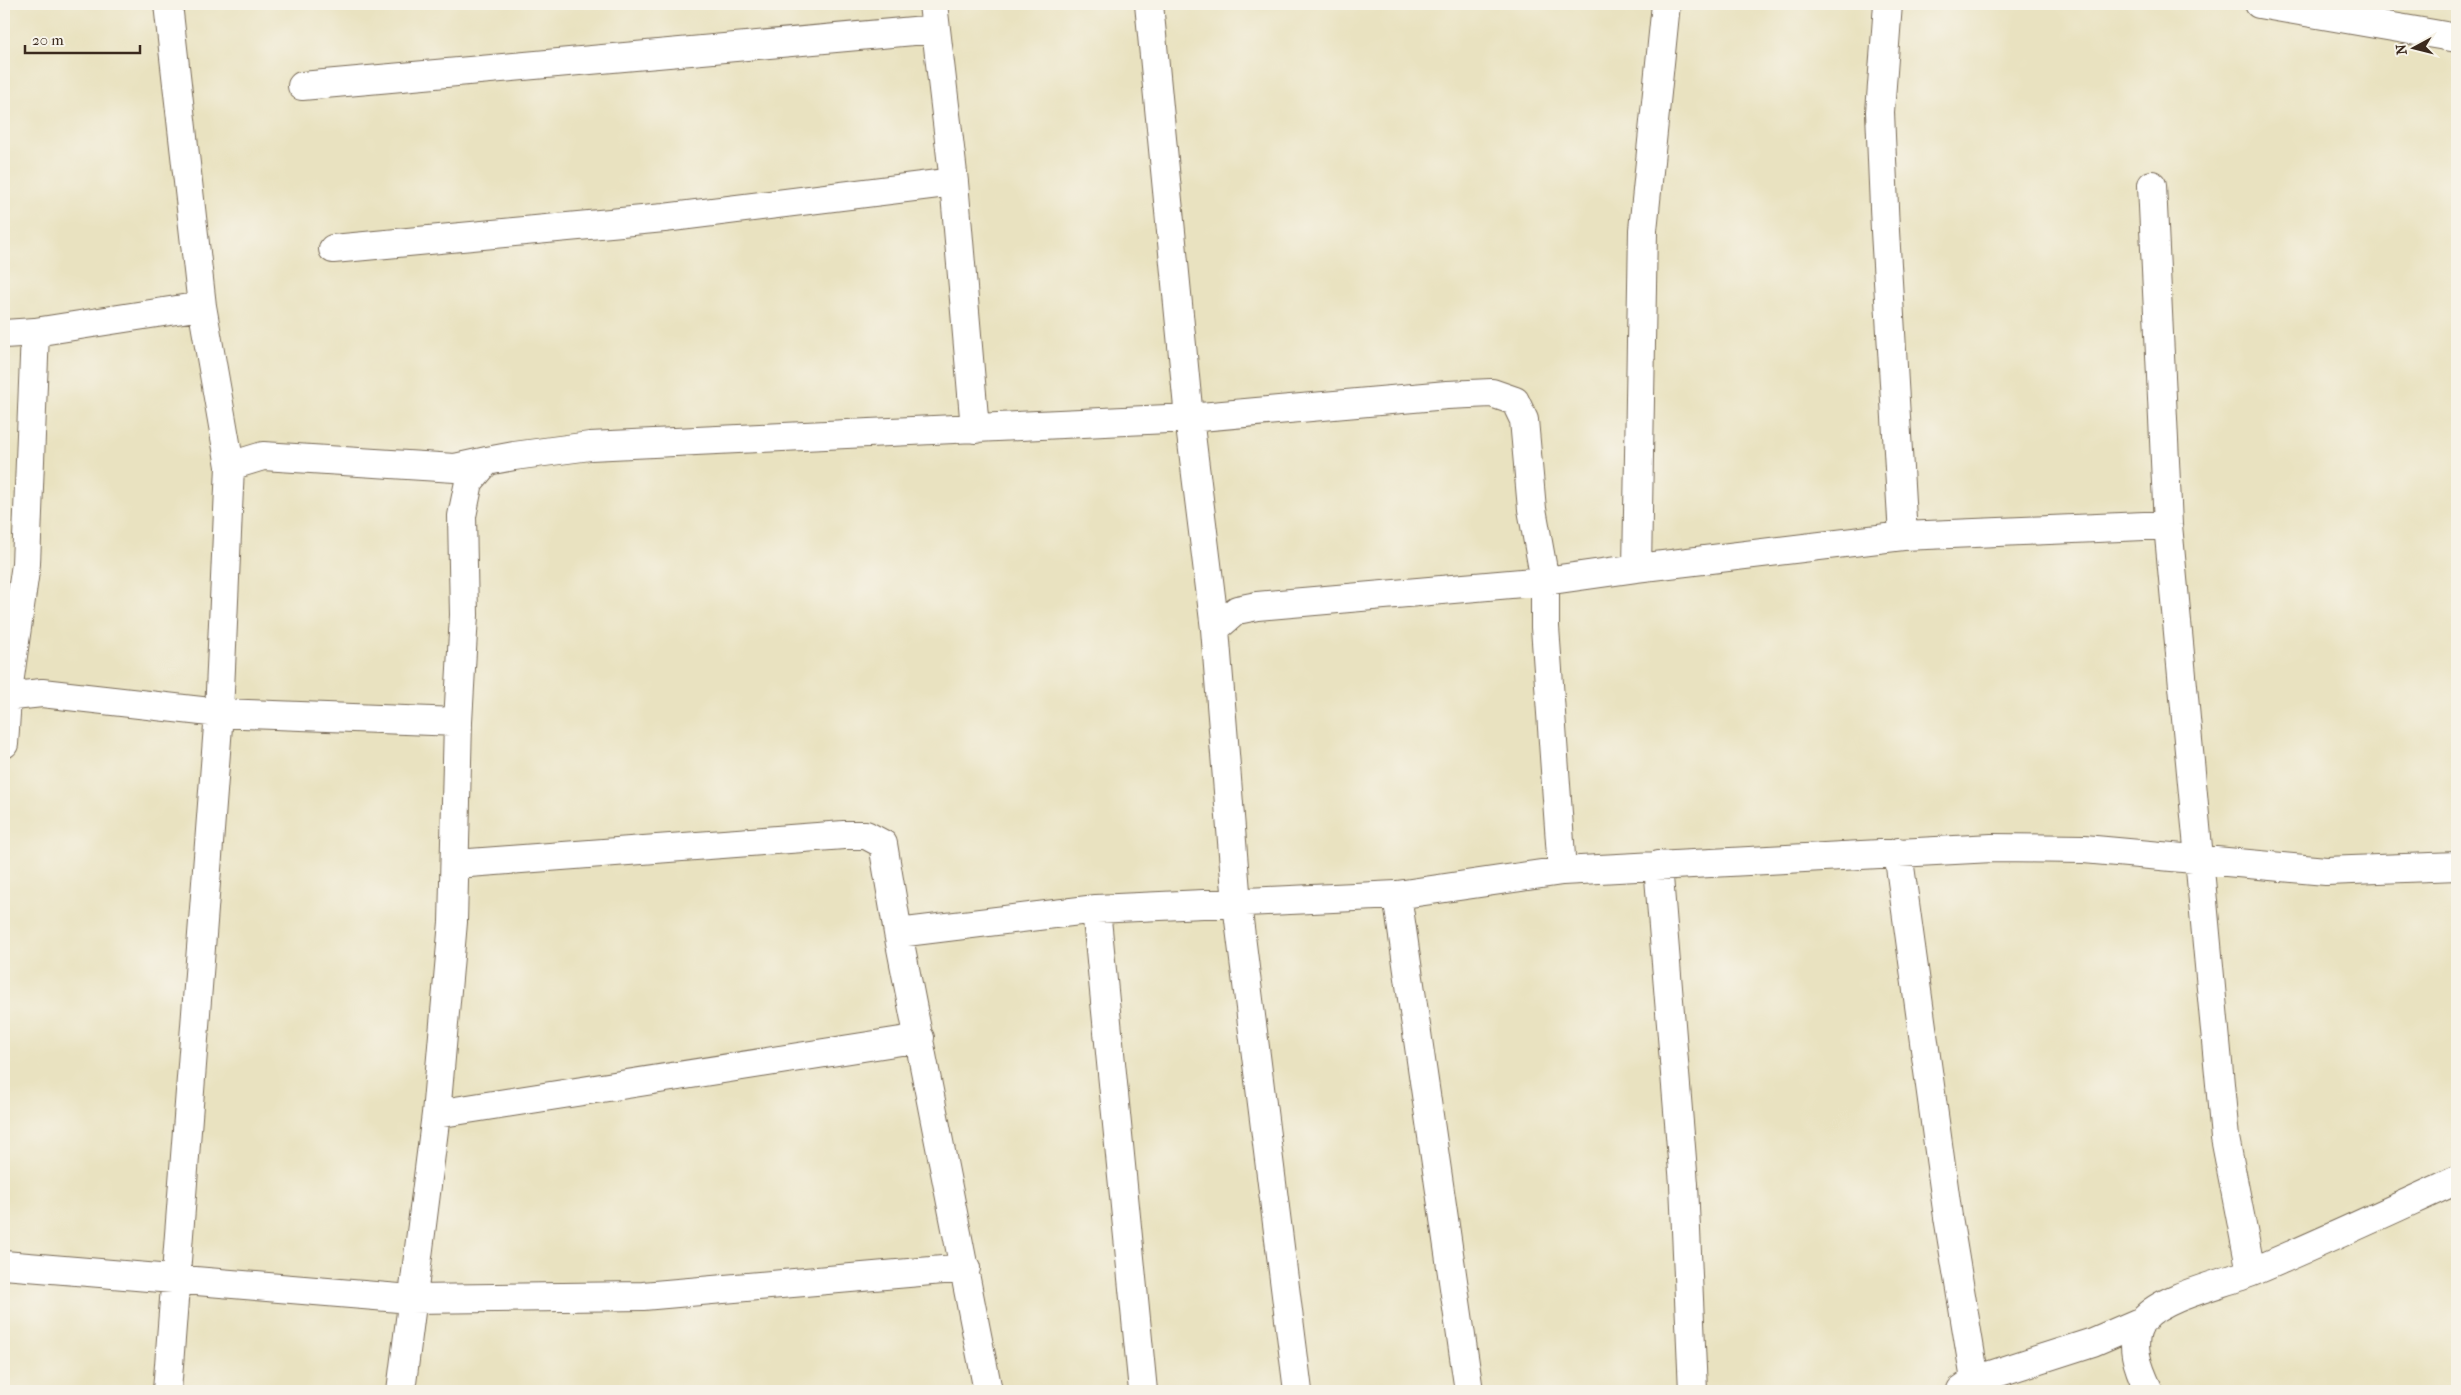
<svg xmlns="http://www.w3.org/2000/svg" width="2461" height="1395" font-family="'IM FELL French Canon',serif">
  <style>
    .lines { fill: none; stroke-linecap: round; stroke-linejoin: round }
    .minor-casing { stroke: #786a57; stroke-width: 30 }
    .minor { stroke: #fff; stroke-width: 28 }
  </style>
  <rect width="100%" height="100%" fill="#f7f3e8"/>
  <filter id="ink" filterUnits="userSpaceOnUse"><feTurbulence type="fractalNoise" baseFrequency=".02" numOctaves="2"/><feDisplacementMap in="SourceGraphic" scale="10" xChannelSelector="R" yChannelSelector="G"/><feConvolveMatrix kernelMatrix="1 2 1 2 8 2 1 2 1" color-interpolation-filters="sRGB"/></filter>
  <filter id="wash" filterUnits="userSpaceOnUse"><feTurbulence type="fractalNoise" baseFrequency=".0096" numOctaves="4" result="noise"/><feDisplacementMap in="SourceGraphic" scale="20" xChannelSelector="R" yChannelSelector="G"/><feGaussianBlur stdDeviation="1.12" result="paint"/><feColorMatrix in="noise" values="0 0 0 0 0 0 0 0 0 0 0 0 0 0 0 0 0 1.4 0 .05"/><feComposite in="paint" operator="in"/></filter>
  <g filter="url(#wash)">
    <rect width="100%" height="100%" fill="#e9e2c0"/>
  </g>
  <g filter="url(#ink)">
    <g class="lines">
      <defs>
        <path id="minor" d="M933,4L954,182L975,429
          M1149,4L1189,418L1215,629L1237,904L1298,1391
          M1888,4L1880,112L1885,231L1903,536
          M2259,4L2457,38
          M302,86L936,29
          M2152,185L2168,525L2225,1138L2251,1272
          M333,249L664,218L954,182
          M4,334L35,332L202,306
          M230,466L263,456L455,468L487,461
          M1637,568L1643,230L1666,4
          M1215,629L1237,610L1257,606L1545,581L1637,568L1903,536L2168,525
          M4,697L42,693L219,713L458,722
          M4,744L7,698L26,564L35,332
          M1898,852L1948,1217L1975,1380
          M456,864L844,835H866L883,844L898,933L988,1391
          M1658,865L1684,1184L1693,1391
          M1397,895L1469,1391
          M1096,909L1143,1391
          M898,933L1096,909L1397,895L1562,871L1992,848L2084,849L2326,871L2457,866
          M436,1114L920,1038
          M4,1265L411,1299L643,1296L966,1268
          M1961,1390L1975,1380L2093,1342L2144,1320
          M167,1391L219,713L230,466L202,306L168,4
          M401,1391L436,1114L453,922L458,722L464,615L462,516L469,482L487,461L514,456L590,446L1189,418L1447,395L1492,393L1515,401L1524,420L1532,509L1545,581V627L1562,871
          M2149,1391C2139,1370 2126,1341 2144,1319C2164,1296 2223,1284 2252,1272C2321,1243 2389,1211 2457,1180"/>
      </defs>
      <use href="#minor" class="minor-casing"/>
      <use href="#minor" class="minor"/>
    </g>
  </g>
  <rect width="2461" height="1395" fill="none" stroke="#f7f3e8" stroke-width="20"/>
  <g transform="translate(2414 48) rotate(263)" stroke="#f7f3e8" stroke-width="4" paint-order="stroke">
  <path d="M0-4L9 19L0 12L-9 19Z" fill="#3b2a1e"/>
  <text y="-8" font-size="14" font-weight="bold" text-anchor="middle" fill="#3b2a1e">N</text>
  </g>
  <path d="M25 45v8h115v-8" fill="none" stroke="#3b2a1e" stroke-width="2.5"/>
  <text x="32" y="45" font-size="15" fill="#3b2a1e" stroke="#f7f3e8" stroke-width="4" paint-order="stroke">20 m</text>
</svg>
